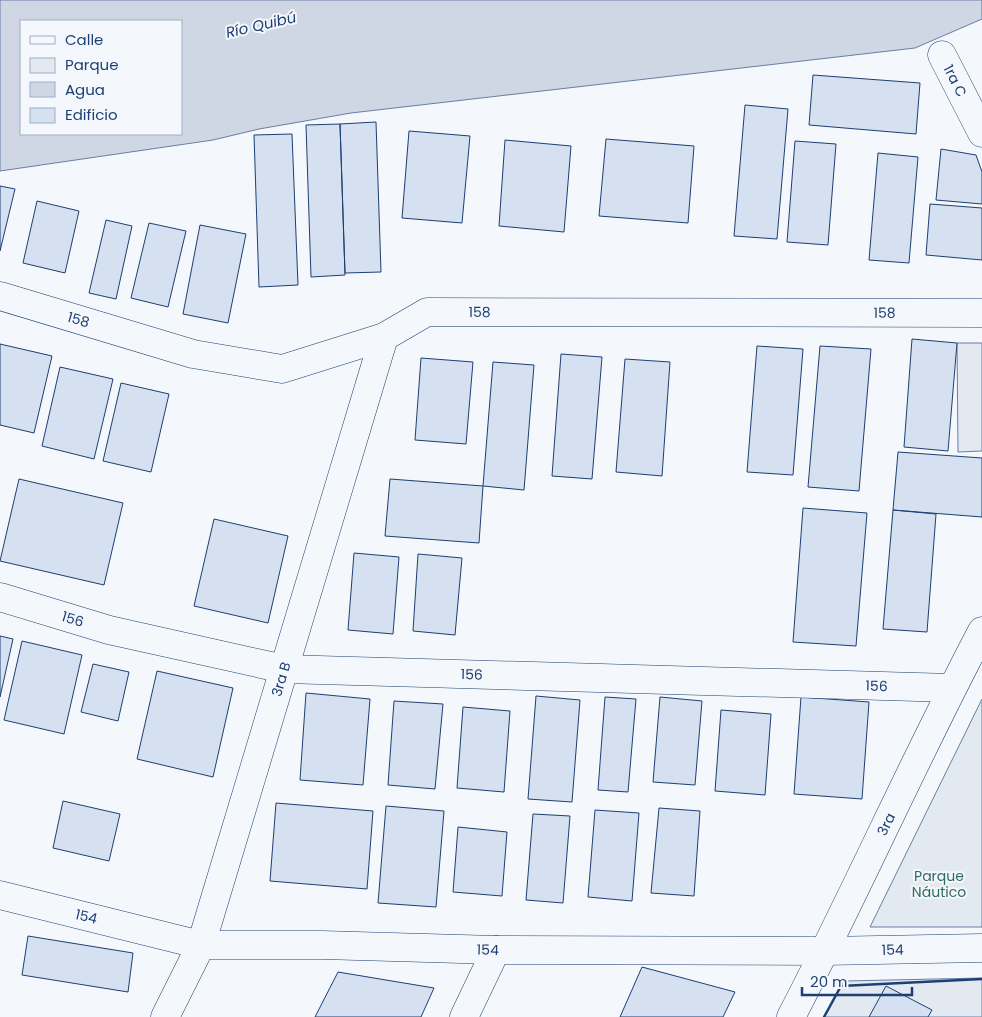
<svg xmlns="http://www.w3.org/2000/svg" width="982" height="1017" font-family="Poppins,sans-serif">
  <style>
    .green { fill: #e3e9f0; stroke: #687fa3 }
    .water { fill: #cfd7e4; stroke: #687fa3; fill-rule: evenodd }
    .building { fill: #d5e0f0; stroke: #1d3f73 }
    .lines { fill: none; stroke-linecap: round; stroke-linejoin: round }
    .street-casing { stroke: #1d3f73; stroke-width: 29 }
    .secondary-casing { stroke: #1d3f73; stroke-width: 29 }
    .street { stroke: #f4f7fb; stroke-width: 28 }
    .secondary { stroke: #f4f7fb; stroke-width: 28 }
    .wall { stroke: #1d3f73; stroke-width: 2.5 }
    .labels { text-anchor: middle; stroke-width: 4; stroke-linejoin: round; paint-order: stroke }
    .street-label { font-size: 14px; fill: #1d3f73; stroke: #f4f7fb }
    .park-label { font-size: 14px; fill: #2c6c60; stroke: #f4f7fb }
    .water-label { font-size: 15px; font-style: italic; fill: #1d3f73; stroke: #f4f7fb }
  </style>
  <rect width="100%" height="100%" fill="#f4f7fb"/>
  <path class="green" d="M957,343H982V451L958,452Z
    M982,699V927H870Z
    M982,978V1017H824L844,981Z"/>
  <path class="water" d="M0,0H982V19L915,48L351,113L259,129L213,140L0,171ZM181,21V134H21V21Z"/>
  <path class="building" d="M813,75L920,83L916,134L809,125Z
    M745,105L788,109L777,239L734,236Z
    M376,122L381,272L345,273L340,124Z
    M340,124L345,275L311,277L306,125Z
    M409,131L470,136L462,223L402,218Z
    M292,134L298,285L259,287L254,135Z
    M606,139L694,146L688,223L599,216Z
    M505,140L571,146L564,232L499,226Z
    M795,141L836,144L828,245L787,242Z
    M941,149L976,155L982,172V204L936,200Z
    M878,153L918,157L909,263L869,260Z
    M0,186L15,189L0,251Z
    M37,201L79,211L65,273L23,263Z
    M930,204L982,208V260L926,255Z
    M106,220L132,226L116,299L89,293Z
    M149,223L186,231L168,307L131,298Z
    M200,225L246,234L228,323L183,314Z
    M912,339L957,343L948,451L904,447Z
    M0,344L52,356L34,433L0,425Z
    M757,346L803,349L793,475L747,472Z
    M820,346L871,349L859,491L808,487Z
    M561,354L602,357L592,479L552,476Z
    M421,358L473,362L466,444L415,440Z
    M625,359L670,362L662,476L616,472Z
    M493,362L534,365L524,490L483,486Z
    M60,367L113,379L94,459L42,446Z
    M121,383L169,394L151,472L103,461Z
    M898,452L982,458V517L893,510Z
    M19,479L123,503L104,585L0,561Z
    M390,479L483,486L479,543L385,536Z
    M803,508L867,513L856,646L793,642Z
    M893,510L936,514L927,632L883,629Z
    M214,519L288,536L268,623L194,606Z
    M354,553L399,557L393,634L348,630Z
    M418,554L462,558L455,635L413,631Z
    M0,636L13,639L0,697Z
    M22,641L82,655L64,734L4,720Z
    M93,664L129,672L118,721L81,712Z
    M157,671L233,688L213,777L137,759Z
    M306,693L370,699L363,785L300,780Z
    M536,696L580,700L572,802L528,799Z
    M605,697L636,699L628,792L598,790Z
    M660,697L702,701L695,785L653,782Z
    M801,697L869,702L862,799L794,794Z
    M394,701L443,704L435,789L388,785Z
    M463,707L510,711L504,792L457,788Z
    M721,710L771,714L765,795L715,791Z
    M63,801L120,814L109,861L53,848Z
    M276,803L373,811L367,889L270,881Z
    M386,806L444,811L436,907L378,903Z
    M659,808L700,811L694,896L651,893Z
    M595,810L639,813L632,901L588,897Z
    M533,814L570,816L563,903L526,900Z
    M458,827L507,832L502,896L453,892Z
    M28,936L133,953L128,992L22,975Z
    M642,967L735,992L723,1017H620Z
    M338,972L434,988L421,1017H315Z
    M886,986L932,1010L928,1017H869Z"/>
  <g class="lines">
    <defs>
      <g id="street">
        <path id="s1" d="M942,55L982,133"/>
        <path id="s2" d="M0,296L193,354L282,369L384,337L427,312L982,313"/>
        <path id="s3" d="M0,597L109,630L284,669L952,688"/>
        <path id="s4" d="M0,895L201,945H322L496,950L825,951L982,948"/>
        <path id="s5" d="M165,1017L201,945L384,337"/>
        <path d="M464,1017L496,950"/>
      </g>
      <g id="secondary">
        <path id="s6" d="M791,1017C857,890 915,758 982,631"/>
      </g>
    </defs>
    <use href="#street" class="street-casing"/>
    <use href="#secondary" class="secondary-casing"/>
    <use href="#street" class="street"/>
    <use href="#secondary" class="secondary"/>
    <path class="wall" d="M824,1017L841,986L982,979"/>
  </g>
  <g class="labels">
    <g class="street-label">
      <text dy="5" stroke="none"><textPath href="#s1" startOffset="29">1ra C</textPath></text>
      <text dy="5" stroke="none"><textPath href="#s2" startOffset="501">158</textPath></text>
      <text dy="5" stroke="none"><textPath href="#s2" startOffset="906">158</textPath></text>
      <text dy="5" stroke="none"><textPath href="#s2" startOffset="82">158</textPath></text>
      <text dy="5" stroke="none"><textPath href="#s3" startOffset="76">156</textPath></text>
      <text dy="5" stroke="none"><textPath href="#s3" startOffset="481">156</textPath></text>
      <text dy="5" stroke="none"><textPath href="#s5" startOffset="358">3ra B</textPath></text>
      <text dy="5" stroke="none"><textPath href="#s3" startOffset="886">156</textPath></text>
      <text dy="5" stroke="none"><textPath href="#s6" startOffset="215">3ra</textPath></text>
      <text dy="5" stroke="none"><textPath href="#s4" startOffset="89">154</textPath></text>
      <text dy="5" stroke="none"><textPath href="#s4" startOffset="494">154</textPath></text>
      <text dy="5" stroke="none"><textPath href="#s4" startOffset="899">154</textPath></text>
    </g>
    <g class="park-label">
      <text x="939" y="881">Parque<tspan x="939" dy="16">Náutico</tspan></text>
    </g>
    <g class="water-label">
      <text transform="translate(261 25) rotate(-13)" y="5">Río Quibú</text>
    </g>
  </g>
  <rect x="20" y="20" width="162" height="115" fill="#f4f7fb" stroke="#9eadc5"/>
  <rect x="30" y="36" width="25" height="8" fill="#f4f7fb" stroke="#9eadc5"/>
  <text x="65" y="45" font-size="15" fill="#1d3f73">Calle</text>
  <rect x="30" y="58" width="25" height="15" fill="#e3e9f0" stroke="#9eadc5"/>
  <text x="65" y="70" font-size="15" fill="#1d3f73">Parque</text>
  <rect x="30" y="82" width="25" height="15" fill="#cfd7e4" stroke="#9eadc5"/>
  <text x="65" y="95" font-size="15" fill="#1d3f73">Agua</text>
  <rect x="30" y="108" width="25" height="15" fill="#d5e0f0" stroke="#9eadc5"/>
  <text x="65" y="120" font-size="15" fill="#1d3f73">Edificio</text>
  <path d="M802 987v8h110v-8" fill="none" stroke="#1d3f73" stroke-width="2.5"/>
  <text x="810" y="987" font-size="15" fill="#1d3f73" stroke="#f4f7fb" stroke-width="4" paint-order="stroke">20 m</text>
</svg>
